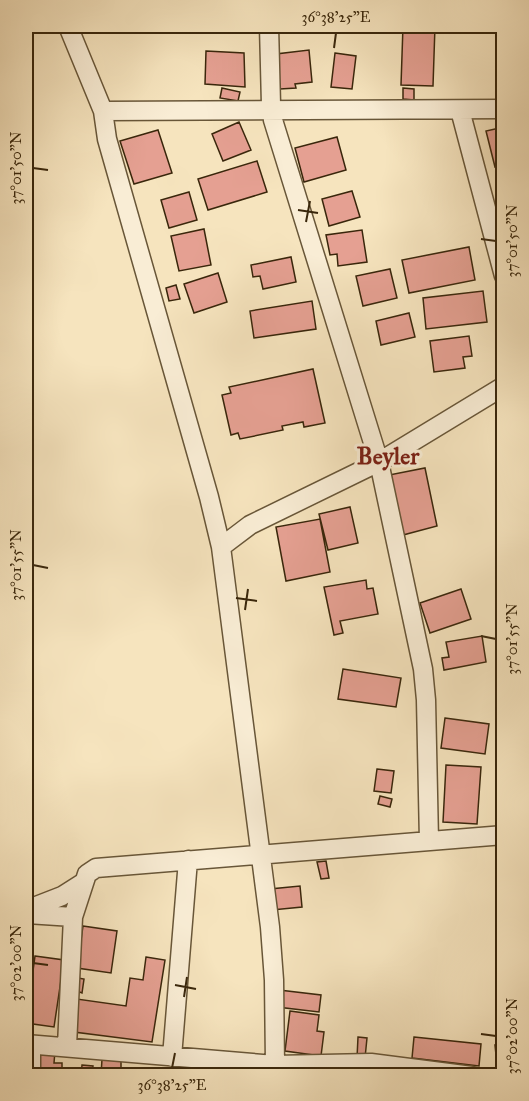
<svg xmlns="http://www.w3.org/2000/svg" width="529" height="1101" font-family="'IM FELL Great Primer',serif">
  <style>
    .building { fill: #e5a092; stroke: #39260b; stroke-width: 1.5 }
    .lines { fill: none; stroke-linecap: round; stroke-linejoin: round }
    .street-casing { stroke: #685638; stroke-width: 21 }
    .street { stroke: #f9edd5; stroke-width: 18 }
    .ticks { fill: none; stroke: #39260b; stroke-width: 2 }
    .labels { text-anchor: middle; stroke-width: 6; stroke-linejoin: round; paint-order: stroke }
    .district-label { font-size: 24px; font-weight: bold; fill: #7a1f14; stroke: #f9edd5 }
    .neatline { fill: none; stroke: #39260b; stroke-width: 2 }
    .ticks-label { font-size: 15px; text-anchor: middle; fill: #39260b }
  </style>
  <rect width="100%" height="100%" fill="#f6e4be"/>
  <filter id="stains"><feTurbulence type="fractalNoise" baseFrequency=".00333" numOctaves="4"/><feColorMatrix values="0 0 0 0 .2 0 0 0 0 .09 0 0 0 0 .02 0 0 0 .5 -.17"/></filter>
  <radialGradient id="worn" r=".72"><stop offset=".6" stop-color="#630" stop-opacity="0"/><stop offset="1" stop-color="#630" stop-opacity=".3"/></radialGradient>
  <path class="building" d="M403,26H435L433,86L401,85Z
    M309,50L312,82L295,84L296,88L280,89L276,54Z
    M206,51L244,53L245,87L205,84Z
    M335,53L356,56L352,89L331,87Z
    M222,88L240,92L238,101L220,98Z
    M403,88L414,89V100L403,99Z
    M239,122L251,150L223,161L212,134Z
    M504,127V165L495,167L486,131Z
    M158,130L172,173L134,184L120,141Z
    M337,137L346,170L304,182L295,148Z
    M257,161L267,192L208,210L198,179Z
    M352,191L360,217L329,226L322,199Z
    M189,192L197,220L169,228L161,200Z
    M204,229L211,265L179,271L171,236Z
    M362,230L367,262L338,266L337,254L330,255L326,235Z
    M469,247L475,280L409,293L402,260Z
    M291,257L296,282L263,289L260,276L253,277L251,265Z
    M390,269L397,298L363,306L356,276Z
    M218,273L227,302L194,313L184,284Z
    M176,285L180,299L169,301L166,288Z
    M483,291L487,322L426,329L423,298Z
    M312,301L316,329L254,338L250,311Z
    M409,313L415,337L381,345L376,321Z
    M469,336L472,356L463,357L465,368L434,372L430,341Z
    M313,369L325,423L304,427L303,422L282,426L283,430L240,439L238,433L231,435L222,395L231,393L229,387Z
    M425,468L437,526L403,535L389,475Z
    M350,507L358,543L328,550L319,514Z
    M320,519L330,572L286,581L276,527Z
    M366,580L367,589L373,588L378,614L340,621L343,633L334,635L324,587Z
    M461,589L471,619L430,633L420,603Z
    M482,636L486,662L444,670L442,658L449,657L446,642Z
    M496,636H504V671H496Z
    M343,669L401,678L396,707L338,699Z
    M445,718L489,724L485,754L441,748Z
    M446,765L481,767L477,824L443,822Z
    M377,769L394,771L391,793L374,791Z
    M380,796L392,799L390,807L378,804Z
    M326,861L329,878L321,879L317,862Z
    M300,886L302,907L272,910L270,889Z
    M83,926L117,931L111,973L77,968Z
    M35,956L64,960L54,1027L26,1023Z
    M146,957L165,960L152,1042L74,1032L77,999L126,1006L130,978L143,980Z
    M78,978L84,979L82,993L77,991Z
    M502,982H504V1011H499Z
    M279,990L321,995L319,1012L277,1007Z
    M290,1011L319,1015L317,1031L324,1032L321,1056L285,1051Z
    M358,1037L367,1038L365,1058H357Z
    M414,1037L481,1044L479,1066L412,1058Z
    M495,1045H504V1065H497Z
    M32,1050L55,1051L54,1063H62V1074L33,1076Z
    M102,1059H121V1076H101Z
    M82,1065L93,1066L92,1076H81Z
    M181,1068L207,1071V1076H180Z
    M208,1068L230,1070V1076H207Z"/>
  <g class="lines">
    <defs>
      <path id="street" d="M68,26L103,111L107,139L209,497L221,547L270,927L274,980L275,1065
        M269,26L271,105L273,120L379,462L423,669L426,700L429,841
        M460,110L504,276
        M103,111L504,109
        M221,547L250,525L379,462L504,386
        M26,910L62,896L84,882
        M27,914L73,917
        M26,1044L275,1065L371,1063L472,1076
        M67,1046L73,917L87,874L96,868L504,835
        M172,1057L188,860
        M31,1076V1045"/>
    </defs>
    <use href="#street" class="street-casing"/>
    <use href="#street" class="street"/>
  </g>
  <path class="ticks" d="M334,48L336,33M33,168L48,170M298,210L318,213M306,222L310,201M481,239L496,241M33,565L48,568M236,598L257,601M245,610L248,589M481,636L496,639M33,963L48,965M175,985L196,989M184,997L187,977M481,1034L496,1036M172,1068L175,1053"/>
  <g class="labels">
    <g class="district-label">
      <text x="388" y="464">Beyler</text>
    </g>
  </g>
  <rect width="529" height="1101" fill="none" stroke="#f6e4be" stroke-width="66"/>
  <rect x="33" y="33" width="463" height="1035" class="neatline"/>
  <g class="ticks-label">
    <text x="336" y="22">36°38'25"E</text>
    <text transform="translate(16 168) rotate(-90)" y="5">37°01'50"N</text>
    <text transform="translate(512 241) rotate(-90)" y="5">37°01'50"N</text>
    <text transform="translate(16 565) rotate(-90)" y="5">37°01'55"N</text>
    <text transform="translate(512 639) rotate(-90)" y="5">37°01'55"N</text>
    <text transform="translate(16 963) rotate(-90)" y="5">37°02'00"N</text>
    <text transform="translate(512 1036) rotate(-90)" y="5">37°02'00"N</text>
    <text x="172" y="1090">36°38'25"E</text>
  </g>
  <rect width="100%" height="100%" filter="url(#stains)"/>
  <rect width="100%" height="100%" fill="url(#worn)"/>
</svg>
